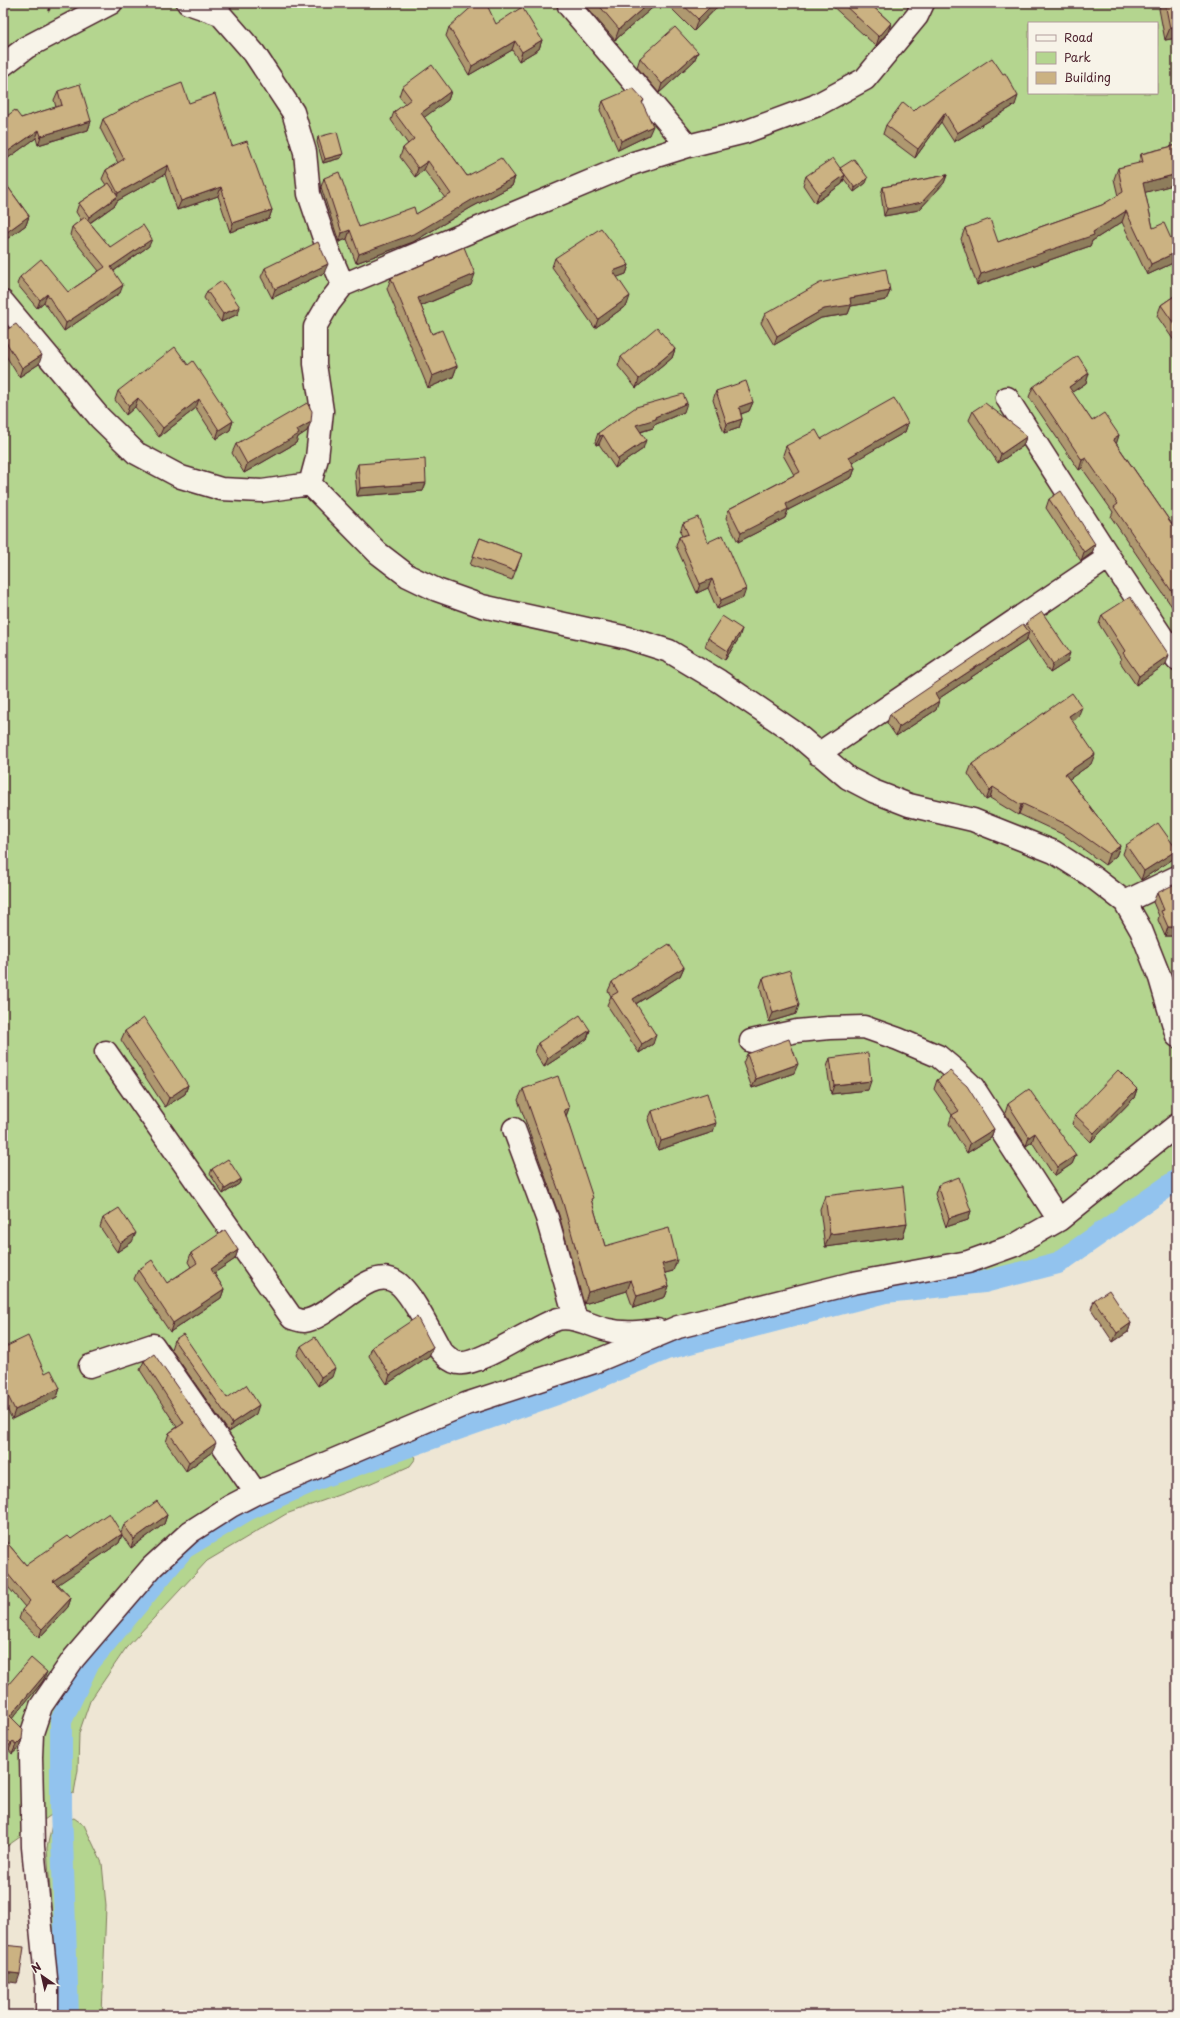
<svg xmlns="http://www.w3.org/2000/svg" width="1180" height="2018" font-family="'Playpen Sans',sans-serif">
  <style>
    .green { fill: #b4d58f; stroke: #7f7a5d; fill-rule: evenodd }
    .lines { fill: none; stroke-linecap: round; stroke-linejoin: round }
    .canal { stroke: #92c3ee; stroke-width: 22 }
    .minor-casing { stroke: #4a1f2b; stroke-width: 25 }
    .path { stroke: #4a1f2b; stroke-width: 2.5; stroke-dasharray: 3 3; stroke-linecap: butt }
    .minor { stroke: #f7f3e8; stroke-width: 22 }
    .wall { fill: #af9970; stroke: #4a1f2b }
    .shaded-wall { fill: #8e7d5b; stroke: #4a1f2b }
    .building { fill: #cbb282; stroke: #4a1f2b }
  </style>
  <rect width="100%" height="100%" fill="#eee6d4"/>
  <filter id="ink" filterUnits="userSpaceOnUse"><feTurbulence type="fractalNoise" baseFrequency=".025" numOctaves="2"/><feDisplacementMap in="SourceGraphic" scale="8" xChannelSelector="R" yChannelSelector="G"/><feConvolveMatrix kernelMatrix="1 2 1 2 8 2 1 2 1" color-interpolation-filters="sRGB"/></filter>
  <g filter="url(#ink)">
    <path class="green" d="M3,3H1177V1180L1058,1263L984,1282L885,1292L666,1349L571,1389L409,1446L416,1458L410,1466L369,1484L286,1514L207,1561L126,1648L90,1701L79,1733L78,1770L74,1793L61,1798V1808L3,1849ZM1029,23H1157V93H1029Z
      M74,1818L84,1825L102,1863L106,1906L102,2015H59L47,1848L52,1824Z"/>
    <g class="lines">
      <path class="canal" d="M68,2015L61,1808V1721L88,1664L184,1548L247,1510L325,1476L571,1389L666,1349L885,1292L984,1282L1058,1263L1177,1180"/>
      <defs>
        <path id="minor" d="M188,3L220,14L254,53L293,112L305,152L309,194L328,250L343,285
          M569,6L688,146
          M3,65L27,47L111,3
          M3,302L100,418L136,453L181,477L221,489L262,491L310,484L317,458L322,411L315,364V327L329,303L343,285L634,163L688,146L745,132L815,106L865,79L917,16L923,3
          M1007,398L1109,557L1177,659
          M310,484L378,553L408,576L437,590L482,606L628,638L669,651L719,681L794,732L848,778L873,791L909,805L973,820L1054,852L1090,875L1125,902L1141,930L1160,978L1177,1036
          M818,754L1109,557
          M1125,902L1177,877
          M751,1041L797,1031L829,1028L864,1027L898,1039L938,1056L957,1072L973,1087L1059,1220
          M106,1052L292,1318C296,1319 300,1321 304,1321C332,1318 369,1264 396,1282C411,1291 432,1335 441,1351C447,1357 450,1361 458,1363C479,1367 536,1325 558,1319C574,1315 593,1327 608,1330C624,1334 641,1332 657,1330
          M514,1129L547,1218L576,1320
          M90,1366L153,1345L256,1493
          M47,2015V1988L33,1847L31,1757L32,1733L41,1706L74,1658L152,1567L190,1532L231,1506L256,1493L466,1404L594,1362L678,1327L853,1283L968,1262L1015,1245L1059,1220L1177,1125"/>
      </defs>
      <use href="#minor" class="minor-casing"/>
      <path class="path" d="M48,11L53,3"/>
      <use href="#minor" class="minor"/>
    </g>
    <path class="wall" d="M530,3H537L533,6Z
      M583,3H658L615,40Z
      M666,3H721L694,31Z
      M829,3H869L891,23L888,32L876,46Z
      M1161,3H1177V38L1165,40L1159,9Z
      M496,24L542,40L539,49L519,61L512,50L469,75L446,36L449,27Z
      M698,52L694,61L659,93L637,67L640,58Z
      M1003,74L1015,105L954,142L941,122L915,158L883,134L886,125L914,111Z
      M402,87L451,91L448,100L424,117L467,176L515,177L512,186L472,207L413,242L356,263L347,239L339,242L321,187L324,178L359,227L416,214L445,198L424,170L415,177L400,157L403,148L408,144L391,120L394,112L405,104L399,96Z
      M58,91L91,121L88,130L38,145L36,138L4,161L3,160V119L21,118L56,107L54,100Z
      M644,100L642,104L649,135L618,150L600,110L603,101Z
      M189,103L232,146L272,210L269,219L230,232L218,196L177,210L165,174L117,201L115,205L90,223L110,247L149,246L114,271L120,293L64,331L44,302L37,308L17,284L20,277L68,292L99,271L70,235L72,227L81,220L76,212L79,203L106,185L102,179L106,170L118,163L100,128L103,119Z
      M318,137L343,154L341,158L323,163L317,142Z
      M1177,145V184L1145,192L1153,228L1173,263L1147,275L1122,222L1092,241L1090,246L977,285L961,239L965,228L998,242L1102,205L1118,196L1114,179L1118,168L1138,164L1141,154Z
      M840,169L866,183L854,192L844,179L842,184L815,203L803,185L806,176Z
      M947,175L944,183L919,210L884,216L881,194L883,187Z
      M3,180L29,216L26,225L4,241L3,240Z
      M555,258L629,265L626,274L617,277L627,305L595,328L552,267Z
      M265,268L324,273L272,298L261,277Z
      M391,278L471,285L421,306L432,334L457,366L453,377L428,388L387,289Z
      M207,291L238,314L221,322L204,298Z
      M890,291L886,300L851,306L848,314L821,318L774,345L761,323L765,314Z
      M1177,294V345L1157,316L1161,305Z
      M3,332L39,364L19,377L3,351Z
      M675,349L672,358L636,388L618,366L621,357Z
      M188,365L233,421L230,430L216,439L196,408L159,437L135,407L126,415L115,400L118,391Z
      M1089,373L1086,383L1072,392L1092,421L1119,435L1116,443L1176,530L1177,529V614L1111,517L1113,512L1082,468L1079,470L1029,397L1033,387Z
      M716,391L753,402L749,411L741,414L742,419L739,428L724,433L713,400Z
      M973,411L1026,437L1023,446L998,463L969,420Z
      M684,412L654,425L653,428L641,432L643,449L615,468L599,444L596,445L595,442L598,433Z
      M908,423L905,432L852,462L855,468L852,477L788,510L785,518L738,542L726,518L729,509L794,475L783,455L786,446Z
      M307,431L298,437L296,443L244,473L232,453L236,444Z
      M358,464L423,491L357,496L355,472Z
      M1049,499L1095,544L1092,553L1081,561L1046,508Z
      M683,523L708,542L743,598L717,609L708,588L697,593L676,546L679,537L682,536L680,532Z
      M480,538L522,554L512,580L470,565Z
      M1102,615L1166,664L1136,685L1120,662L1121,659L1099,624Z
      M1026,623L1067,662L1050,673L1027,638L1026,641L938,699L936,710L896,736L887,723L890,714L1025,626Z
      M708,638H739L725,660L705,647Z
      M1078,717L1072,721L1091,764L1069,779L1120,846L1116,856L1105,865L1064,835L1019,814L1018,815L990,798L986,800L968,774L972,764Z
      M1126,845L1177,850L1173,859L1141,880L1123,854Z
      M1157,893L1177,936H1165L1158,920L1159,916L1153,902Z
      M684,967L680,976L636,1004L653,1044L639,1053L607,1005L611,996L608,991L612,982Z
      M763,978L796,1014L769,1022L760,987Z
      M590,1030L587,1039L544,1067L535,1052L538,1043Z
      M125,1031L188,1085L185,1094L165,1107L121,1040Z
      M747,1054L794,1073L752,1088L743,1063Z
      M830,1058L868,1090L831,1094L827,1067Z
      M937,1080L994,1129L991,1138L967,1153L949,1124L952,1115L934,1089Z
      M523,1089L569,1108L566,1116L605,1246L673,1271L665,1273L669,1286L665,1297L633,1308L627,1291L584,1304L559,1215L518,1100Z
      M1137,1089L1134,1098L1091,1142L1072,1124L1075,1115Z
      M1008,1104L1076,1155L1072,1164L1054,1176L1032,1142L1026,1146L1005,1113Z
      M652,1111L713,1132L658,1150L648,1120Z
      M212,1169L241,1179L239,1184L223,1194L210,1174Z
      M938,1185L971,1211L968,1220L946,1227L935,1194Z
      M825,1196L907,1224L903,1237L825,1247L820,1209Z
      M103,1218L132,1242L117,1252L100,1227Z
      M238,1250L235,1259L214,1273L224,1289L221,1298L170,1332L134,1279L138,1270L167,1283L191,1267L188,1262L191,1253Z
      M1094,1300L1131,1323L1128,1332L1113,1342L1091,1309Z
      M174,1340L227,1398L256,1414L229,1432L171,1349Z
      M301,1346L332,1377L318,1386L297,1355Z
      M372,1347H433L429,1356L387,1384L369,1356Z
      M3,1348L60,1388L57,1397L12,1419L3,1401Z
      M144,1361L212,1452L186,1471L166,1442L169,1433L177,1427L140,1370Z
      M167,1515L164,1524L131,1548L122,1535L119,1543L58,1584L71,1598L68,1607L39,1638L19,1619L22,1610L25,1607L3,1581V1538L26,1565L71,1539L121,1532L124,1525Z
      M3,1679L8,1685L43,1681L12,1718L22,1739L19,1748L12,1754L9,1750L3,1757Z"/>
    <path class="shaded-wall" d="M649,3H658L615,40L619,29Z
      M714,3H721L694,31L698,19Z
      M891,23L888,32L876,46L879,37Z
      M1177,26V38L1165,40L1170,28Z
      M542,40L539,49L519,61L522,52Z
      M515,41L512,50L469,75L472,66Z
      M698,52L694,61L659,93L662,84Z
      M451,91L448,100L418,122L421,113Z
      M1018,96L1015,105L954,142L957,133Z
      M945,113L941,122L915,158L918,149Z
      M91,121L88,130L38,145L41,136Z
      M653,126L649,135L618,150L621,141Z
      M39,130L36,138L4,161L7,152Z
      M343,154L341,158L323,163L325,159Z
      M428,161L424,170L415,177L418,168Z
      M168,165L165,174L117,201L115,205L85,226L89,217L117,197L118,193Z
      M1177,174V184L1139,194L1143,183Z
      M845,175L842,184L815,203L819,194Z
      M947,175L944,183L919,210L884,216L887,209Z
      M515,177L512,186L472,207L413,242L356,263L359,254L475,198Z
      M868,178L866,183L854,192L855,188Z
      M221,187L218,196L177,210L181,201Z
      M272,210L269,219L230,232L233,223Z
      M1126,211L1122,222L1092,241L1090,246L977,285L981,274L1093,232Z
      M29,216L26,225L4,241L7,232Z
      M350,230L347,239L339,242L342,233Z
      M152,239L149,246L108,275L111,267Z
      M1177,252L1173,263L1147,275L1151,264Z
      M328,264L324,273L272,298L275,289Z
      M629,265L626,274L610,280L613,271Z
      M475,274L471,285L413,309L418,298Z
      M123,285L120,293L64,331L66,323Z
      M890,291L886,300L851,306L848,314L821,318L774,345L777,336L824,309L850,298Z
      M47,294L44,302L37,308L40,300Z
      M630,296L627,305L595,328L598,319Z
      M240,307L238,314L221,322L223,314Z
      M675,349L672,358L636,388L639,379Z
      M42,355L39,364L19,377L22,368Z
      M457,366L453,377L428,388L432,376Z
      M1089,373L1086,383L1065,397L1069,387Z
      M138,398L135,407L126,415L129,406Z
      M199,399L196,408L159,437L163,428Z
      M753,402L749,411L735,416L739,407Z
      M687,403L684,412L654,425L653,428L633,434L636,425L655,417Z
      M742,419L739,428L724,433L727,424Z
      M233,421L230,430L216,439L219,430Z
      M311,422L307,431L298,437L296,443L244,473L247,464L297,430Z
      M908,423L905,432L846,466L849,457Z
      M603,435L599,444L596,445L600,436Z
      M1119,435L1116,445L1113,439Z
      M1026,437L1023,446L998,463L1001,454Z
      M646,440L643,449L615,468L618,459Z
      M1086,458L1082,468L1079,470L1082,460Z
      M855,468L852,477L788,510L785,518L738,542L741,533L786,504Z
      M426,483L423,491L357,496L360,488Z
      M1095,544L1092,553L1081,561L1084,552Z
      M712,579L708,588L697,593L700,584Z
      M746,589L743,598L717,609L721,600Z
      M742,629L739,638L725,660L728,651Z
      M1029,632L1026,641L932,703L935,694Z
      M1070,653L1067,662L1050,673L1053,664Z
      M1169,655L1166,664L1136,685L1139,676Z
      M939,701L936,710L896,736L899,727Z
      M1082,707L1078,717L1065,727L1069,716Z
      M1095,754L1091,764L1061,785L1065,774Z
      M993,787L990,798L986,800L990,790Z
      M1023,804L1019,814L1018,815L1021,805Z
      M1120,846L1116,856L1105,865L1109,854Z
      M1177,850L1173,859L1141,880L1144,871Z
      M1168,927H1177V936H1165Z
      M684,967L680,976L629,1008L633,999Z
      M799,1005L796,1014L769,1022L773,1013Z
      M590,1030L587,1039L544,1067L548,1058Z
      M656,1035L653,1044L639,1053L642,1044Z
      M798,1064L794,1073L752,1088L756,1079Z
      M871,1081L868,1090L831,1094L834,1085Z
      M188,1085L185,1094L165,1107L169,1098Z
      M1137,1089L1134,1098L1091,1142L1094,1133Z
      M569,1108L565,1119L564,1110Z
      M716,1123L713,1132L658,1150L661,1141Z
      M994,1129L991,1138L967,1153L970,1144Z
      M1035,1133L1032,1142L1026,1146L1029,1137Z
      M1076,1155L1072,1164L1054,1176L1058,1167Z
      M241,1179L239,1184L223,1194L225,1189Z
      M971,1211L968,1220L946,1227L949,1218Z
      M907,1224L903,1237L825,1247L830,1234Z
      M136,1233L132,1242L117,1252L120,1243Z
      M238,1250L235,1259L207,1278L211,1269Z
      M677,1260L673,1271L658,1275L662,1264Z
      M631,1280L627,1291L584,1304L588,1292Z
      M669,1286L665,1297L633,1308L637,1296Z
      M224,1289L221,1298L170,1332L173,1323Z
      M1131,1323L1128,1332L1113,1342L1117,1333Z
      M433,1347L429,1356L387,1384L390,1375Z
      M335,1368L332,1377L318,1386L321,1377Z
      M60,1388L57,1397L12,1419L15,1410Z
      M259,1405L256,1414L229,1432L232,1423Z
      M216,1443L212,1452L186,1471L189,1462Z
      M167,1515L164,1524L131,1548L134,1539Z
      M122,1534L119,1543L50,1590L53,1581Z
      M71,1598L68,1607L39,1638L42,1629Z
      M47,1672L43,1681L7,1725L10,1716Z
      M22,1739L19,1748L12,1754L16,1745Z
      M13,1741L9,1750L3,1757V1752Z
      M3,1972L20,1974L17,1983L3,1981Z"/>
    <path class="building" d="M476,3H486L496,24L522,7L542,40L522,52L515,41L472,66L449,27Z
      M597,3H649L619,29Z
      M681,3H714L698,19Z
      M842,3H869L891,23L879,37Z
      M1165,3H1177V26L1170,28Z
      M675,27L698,52L662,84L640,58Z
      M992,58L1003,74L1005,73L1018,96L957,133L945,113L918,149L886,125L903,102L914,111L918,107Z
      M432,65L451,91L421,113L467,176L501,158L515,177L475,198L416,233L359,254L350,230L342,233L324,178L339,172L359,227L414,207L416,214L451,194L428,161L418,168L403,148L414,139L394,112L411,99L402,87Z
      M182,83L189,103L215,94L232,146L247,141L272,210L233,223L221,187L181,201L168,165L118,193L106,170L124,159L103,119L141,99Z
      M80,84L91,121L41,136L39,130L7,152L3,146V119L15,110L21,118L62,105L58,91Z
      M633,88L644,100L642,102L653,126L621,141L603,101Z
      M337,132L343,154L325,159L318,137Z
      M1177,145V174L1143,183L1153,228L1164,223L1177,252L1151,264L1126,211L1093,232L1094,235L981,274L965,228L990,219L998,242L1102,205L1123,192L1118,168L1143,162L1141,154Z
      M833,158L845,175L819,194L806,176Z
      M854,159L868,178L855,188L840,168Z
      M947,175L922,202L887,209L883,187Z
      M3,180L29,216L7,232L3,227Z
      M109,183L118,196L89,217L79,203Z
      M85,217L110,247L143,225L152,239L111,267L123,285L66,323L47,294L40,300L20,277L41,259L68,292L105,267L72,227Z
      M601,228L629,265L613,271L630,296L598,319L555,258Z
      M318,242L328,264L275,289L265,268Z
      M464,247L475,274L418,298L432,334L442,330L457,366L432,376L391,278Z
      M886,269L890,291L850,298L851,305L824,309L777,336L765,314L820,283Z
      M222,281L240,307L223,314L207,291Z
      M1177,294V328L1161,305Z
      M16,324L42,355L22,368L3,337V332Z
      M657,327L675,349L639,379L621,357Z
      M175,347L188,365L193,361L233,421L219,430L199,399L163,428L138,398L129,406L118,391Z
      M1078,356L1089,373L1069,387L1092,421L1104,413L1119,435L1113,439L1176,530L1177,529V599L1114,507L1118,504L1086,458L1082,460L1033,387Z
      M746,381L753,402L739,407L742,419L727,424L716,391Z
      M683,394L687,403L655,417L656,419L636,425L646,440L618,459L603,435L600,436L598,433L636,407Z
      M894,398L908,423L849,457L855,468L786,504L788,509L741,533L729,509L800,472L786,446L816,430L821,439Z
      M307,403L312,411L311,422L297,430L299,434L247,464L236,444Z
      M985,403L1022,431L1026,437L1001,454L973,411Z
      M425,459L426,483L360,488L358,464Z
      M1061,491L1095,544L1084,552L1049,499Z
      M698,517L708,542L723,535L746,589L721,600L712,579L700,584L679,537L688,534L683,523Z
      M480,538L522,554L515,571L473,556Z
      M1130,597L1169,655L1139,676L1123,653L1125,651L1102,615Z
      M1042,612L1070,653L1053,664L1026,623Z
      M722,616L742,629L728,651L708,638Z
      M1023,624L1029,632L935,694L939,701L899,727L890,714Z
      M1072,693L1082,707L1069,716L1095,754L1065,774L1120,846L1109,854L1068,825L1023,804L1021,805L993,787L990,790L972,764Z
      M1158,823L1177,850L1144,871L1126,845Z
      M1177,883V927H1168L1161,911L1164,910L1157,893Z
      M669,944L684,967L633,999L656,1035L642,1044L611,996L618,992L612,982L625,972Z
      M790,970L799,1005L773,1013L763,978Z
      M580,1015L590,1030L548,1058L538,1043Z
      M144,1018L188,1085L169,1098L125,1031Z
      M789,1039L798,1064L756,1079L747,1054Z
      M868,1053L871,1081L834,1085L830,1058Z
      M1118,1070L1137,1089L1094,1133L1075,1115Z
      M950,1071L967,1086L994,1129L970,1144L952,1115L959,1111L937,1080Z
      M558,1076L569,1108L564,1110L593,1198L591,1199L605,1246L669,1228L677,1260L662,1264L669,1286L637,1296L631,1280L588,1292L563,1203L523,1089Z
      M1029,1089L1076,1155L1058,1167L1035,1133L1029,1137L1008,1104Z
      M707,1093L716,1123L661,1141L652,1111Z
      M228,1159L241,1179L225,1189L212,1169Z
      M959,1177L971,1211L949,1218L938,1185Z
      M903,1186L907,1224L830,1234L825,1196Z
      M119,1208L136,1233L120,1243L103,1218Z
      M225,1230L238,1250L211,1269L224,1289L173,1323L138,1270L152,1260L167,1283L197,1263L191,1253Z
      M1109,1290L1131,1323L1117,1333L1094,1300Z
      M417,1317L433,1347L390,1375L372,1347Z
      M183,1334L227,1398L246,1385L259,1405L232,1423L174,1340Z
      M28,1336L45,1373L51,1370L60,1388L15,1410L3,1386V1348Z
      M315,1337L335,1368L321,1377L301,1346Z
      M154,1354L216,1443L189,1462L169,1433L184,1423L144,1361Z
      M157,1501L167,1515L134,1539L124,1525Z
      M109,1513L122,1534L53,1581L71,1598L42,1629L22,1610L30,1601L3,1568V1538L26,1565L68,1536L71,1539Z
      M31,1658L47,1672L10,1716L23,1729L22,1739L16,1745L13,1741L3,1752V1679L8,1685Z
      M3,1945L24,1947L20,1974L3,1972Z"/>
  </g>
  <rect width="1180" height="2018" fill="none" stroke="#f7f3e8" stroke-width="16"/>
  <rect x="8" y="8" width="1164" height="2002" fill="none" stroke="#4a1f2b" stroke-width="1.5" filter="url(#ink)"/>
  <rect x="1028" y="22" width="130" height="72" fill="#f7f3e8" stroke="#b29e9c"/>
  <rect x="1036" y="35" width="20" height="6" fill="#f7f3e8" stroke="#b29e9c"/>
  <text x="1064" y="42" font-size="12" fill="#4a1f2b">Road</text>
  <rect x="1036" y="52" width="20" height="12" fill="#b4d58f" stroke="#b29e9c"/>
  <text x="1064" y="62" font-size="12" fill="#4a1f2b">Park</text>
  <rect x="1036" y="72" width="20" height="12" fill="#cbb282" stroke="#b29e9c"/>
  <text x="1064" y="82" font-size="12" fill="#4a1f2b">Building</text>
  <g transform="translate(42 1976) rotate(326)" stroke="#f7f3e8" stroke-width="3" paint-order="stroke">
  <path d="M0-3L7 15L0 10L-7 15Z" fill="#4a1f2b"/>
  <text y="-6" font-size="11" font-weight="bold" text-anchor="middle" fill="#4a1f2b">N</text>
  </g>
</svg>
